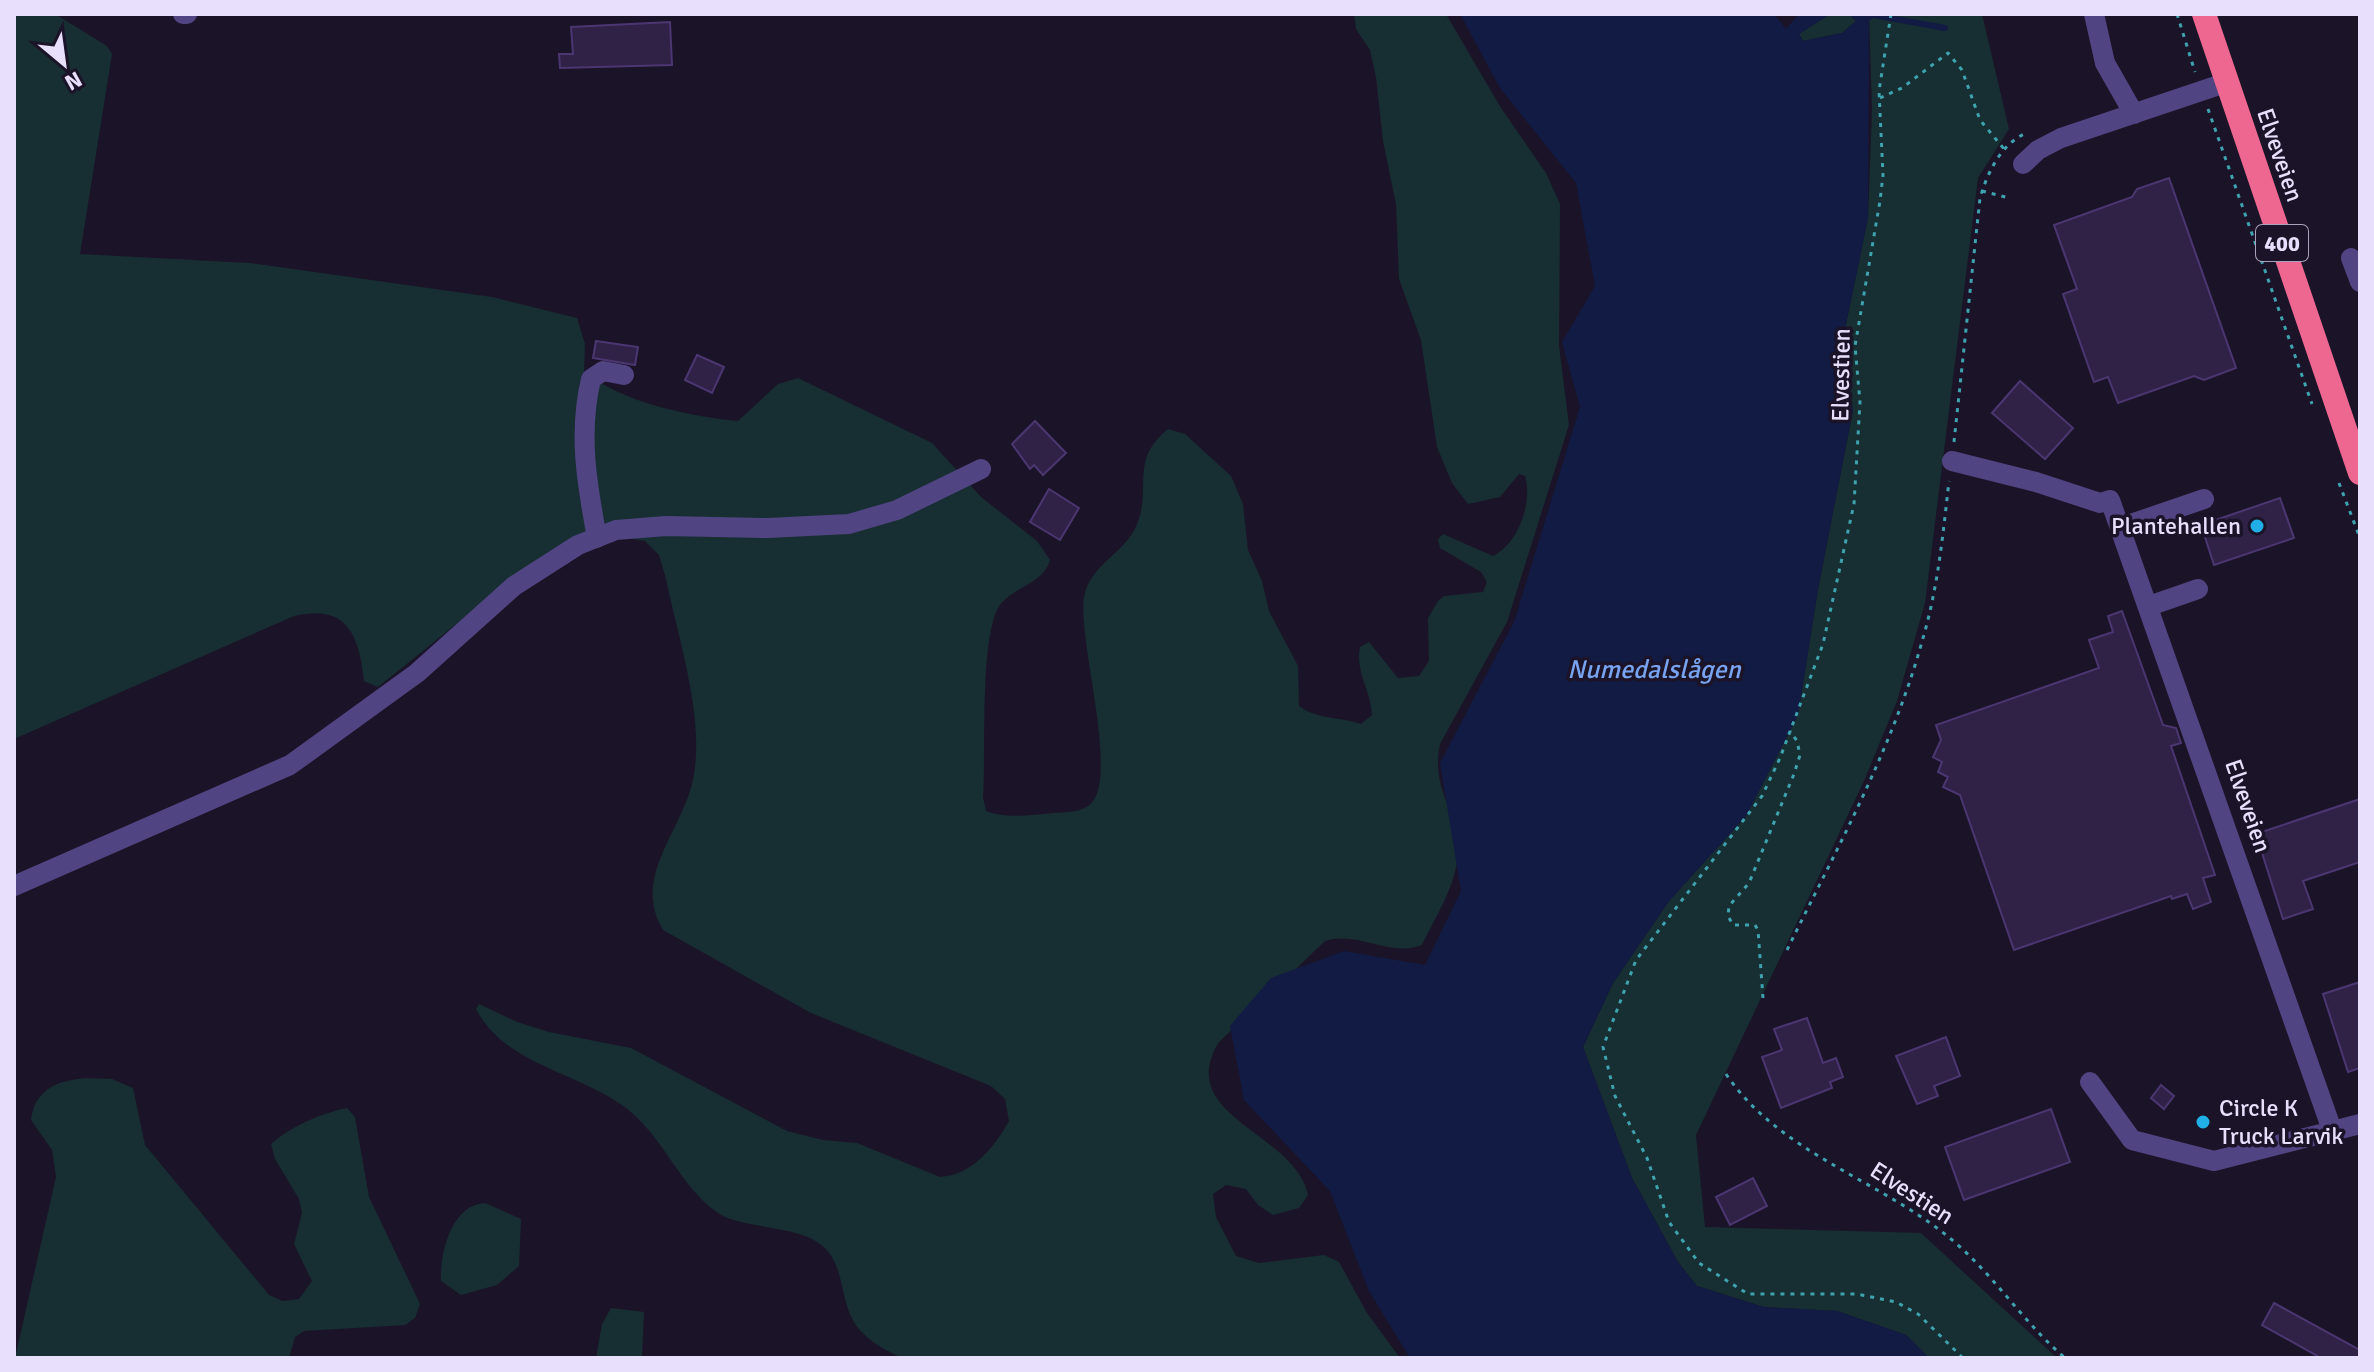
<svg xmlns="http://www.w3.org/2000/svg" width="2374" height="1372" font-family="Signika,sans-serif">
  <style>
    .green { fill: #172e32 }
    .water { fill: #111b44 }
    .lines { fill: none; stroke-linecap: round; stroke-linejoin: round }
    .stream { stroke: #111b44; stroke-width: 6 }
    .building { fill: #302247; stroke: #4c3671; stroke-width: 2 }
    .path { stroke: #3ea2af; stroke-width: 3; stroke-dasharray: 4 6; stroke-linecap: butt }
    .minor { stroke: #514482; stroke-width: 20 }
    .highway { stroke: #ee6790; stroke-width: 24 }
    .poi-dot { fill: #20afe6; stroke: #1b1428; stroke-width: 3 }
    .labels { text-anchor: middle; stroke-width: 7; stroke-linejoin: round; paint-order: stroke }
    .shield { fill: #1b1428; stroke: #aaa2bc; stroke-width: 2 }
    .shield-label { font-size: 22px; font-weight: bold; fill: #e7dffb }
    .street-label { font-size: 24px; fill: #e7dffb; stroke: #1b1428 }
    .poi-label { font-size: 24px; fill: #e7dffb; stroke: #1b1428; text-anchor: end }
    .water-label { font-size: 26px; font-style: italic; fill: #78a3f0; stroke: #1b1428 }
  </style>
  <rect width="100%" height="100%" fill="#1b1428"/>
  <path class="green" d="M14,14H55L107,46L112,54L80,254L250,263L492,297L577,318L585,344L584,371C620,402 692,417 738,421L778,384L798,378L932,443L981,497L1037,541L1050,560C1043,586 1008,587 997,610C980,647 986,751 983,797L986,811C1007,819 1030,815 1053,813C1064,812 1078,813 1088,806C1122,784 1077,641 1084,597C1090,564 1126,553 1137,524C1152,488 1129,460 1168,429L1185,434L1231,476L1243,504L1248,550L1262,581L1269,611L1298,666L1299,706C1316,719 1340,717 1361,724L1372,715C1371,690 1355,673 1360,647L1369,642L1398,678L1419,676L1429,661L1428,618L1438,601L1444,596L1483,592L1487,582L1481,572L1440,548L1438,539L1443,534L1493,556C1518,544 1533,503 1525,476L1519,474L1500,497L1468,504L1452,483L1437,447L1421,340L1399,279L1396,204L1383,141L1376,77L1370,50L1356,29L1354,14H1446L1501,108L1546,173L1560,204L1559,346L1569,425L1507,622L1440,744C1430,789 1459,811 1458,852C1457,884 1436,916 1422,945C1391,958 1358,930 1325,941L1219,1042C1173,1117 1295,1132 1308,1195L1299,1208L1273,1215L1258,1205L1246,1189L1226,1185L1213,1194L1216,1217L1236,1256L1259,1263L1324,1255L1339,1262L1367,1313L1400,1358H903C886,1351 864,1339 854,1322C837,1293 847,1257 812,1239C787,1226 738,1227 718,1213C679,1186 664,1137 626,1108C578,1072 505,1065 476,1009L479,1004L517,1022L549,1032L631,1048L787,1131L823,1140L857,1143L940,1177C972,1175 994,1148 1009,1121L1005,1099L991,1086L811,1013L663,930C630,875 686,828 694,774C704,716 678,637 666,579L659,555L645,541L613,535L490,597L378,687L364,681C359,633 346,604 294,616L14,739Z
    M1830,14H1849L1856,21L1842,33L1803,41L1799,34Z
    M1869,14H1982L2009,129L1978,178L1925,603L1897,701L1864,781L1696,1135L1705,1227L1921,1233L2057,1358H1929L1906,1335L1837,1311L1764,1307L1697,1286L1678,1262L1632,1178L1583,1047L1613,983L1669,901L1746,816L1798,715L1818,589L1853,410L1840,353L1868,218L1872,109Z
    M85,1078L112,1079L133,1088L145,1145L269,1295L283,1301L299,1299L312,1281L294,1244L302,1213L299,1199L275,1159L271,1144C291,1126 322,1113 347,1108L355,1117L369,1197L420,1304L415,1318L405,1325L304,1331L295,1337L289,1358H15L56,1177L52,1150L31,1120C35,1089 57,1081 85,1078Z
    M485,1203L521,1219L519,1266L497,1285L461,1295L441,1281C440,1253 451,1205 485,1203Z
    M611,1308L644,1312L642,1358H596L602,1324Z"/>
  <path class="water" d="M1460,14H1774L1786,29L1799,14H1830L1799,34L1803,41L1842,33L1856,21L1849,14H1869L1868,218L1840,353L1853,410L1818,589L1798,715L1746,816L1669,901L1613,983L1583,1047L1632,1178L1678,1262L1697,1286L1764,1307L1837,1311L1906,1335L1929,1358H1410L1369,1291L1330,1191L1244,1100L1230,1026L1271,978L1344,951L1425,965L1461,891L1440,763L1514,622L1580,407L1562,342L1595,286L1576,183L1500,88Z"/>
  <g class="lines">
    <path class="stream" d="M1867,18L1873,15L1945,28"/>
  </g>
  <path class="building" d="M670,22L672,65L560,68L559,54H573L571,27Z
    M2169,178L2236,368L2204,380L2194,376L2118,403L2108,377L2094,382L2063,294L2077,289L2054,225L2132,197L2137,189Z
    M596,341L638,347L635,365L593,358Z
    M697,355L724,367L712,393L685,380Z
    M2020,381L2073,428L2045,459L1992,413Z
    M1035,421L1066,453L1043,475L1034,465L1030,469L1012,444Z
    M1049,489L1079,508L1060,540L1030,522Z
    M2280,498L2294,538L2214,565L2201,525Z
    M2122,611L2163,725L2176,728L2181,743L2171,746L2215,875L2203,878L2211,902L2193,909L2187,894L2172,899L2171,896L2014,950L1960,795L1943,787L1948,777L1938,772L1942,762L1933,757L1941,740L1936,725L2099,668L2089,640L2113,632L2108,616Z
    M2360,799V862L2303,881L2313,909L2283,919L2256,834Z
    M2360,982V1068L2348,1072L2323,994Z
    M1807,1018L1823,1063L1836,1058L1843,1077L1830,1082L1832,1088L1781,1108L1762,1057L1782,1050L1774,1029Z
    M1946,1037L1960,1076L1934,1086L1938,1096L1917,1104L1896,1056Z
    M2161,1085L2174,1096L2164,1109L2151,1098Z
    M2051,1109L2070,1162L1964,1200L1945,1147Z
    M1753,1178L1767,1206L1730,1225L1716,1197Z
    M2274,1303L2360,1350V1358H2321L2262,1325Z"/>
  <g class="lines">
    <path class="path" d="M1891,14L1879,91L1883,175L1880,201L1855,346L1860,402L1854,504L1823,644L1780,758L1762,796L1636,960L1603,1047L1615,1096L1647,1158L1669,1222L1699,1263L1748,1294H1857L1896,1302L1918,1314L1963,1358
      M2177,14L2195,72
      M1880,98L1902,88L1948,53L1962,70L1980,120L2004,149
      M2208,109L2312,404
      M1982,191L2009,198
      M1954,442L1980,198C1988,172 2000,145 2026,133
      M2339,483L2360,538
      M1787,950C1837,848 1893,748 1923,638C1938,587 1943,534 1949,481
      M1763,998L1758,930L1755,925H1733L1728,916L1729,906L1749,883L1794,774L1800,755L1797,741L1790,731
      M1726,1074C1779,1153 1880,1180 1951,1239C1994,1275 2023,1322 2065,1358"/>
    <path class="minor" d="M183,14H187
      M2094,14L2105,63L2134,114
      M2023,164L2038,150L2061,138L2225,83
      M2351,258L2360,282
      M1952,461L2036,482L2100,503L2110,500L2332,1130
      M2122,527L2204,499
      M597,538C587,484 578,434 591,379L603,371L624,375
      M2149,606L2198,589
      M14,886L290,765L417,673L514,586L578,545L616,530L666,526L768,528L849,524L897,510L981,469
      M2090,1082L2132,1140L2214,1161L2360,1124"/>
    <path class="highway" d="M2204,14L2360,473"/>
  </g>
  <g class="poi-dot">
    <circle cx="2257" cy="526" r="8"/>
    <circle cx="2203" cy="1122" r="8"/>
  </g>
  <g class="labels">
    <rect class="shield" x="2256" y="225" width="52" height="36" rx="6"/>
    <g class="shield-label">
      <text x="2282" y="251">400</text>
    </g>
    <g class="street-label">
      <text transform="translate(2280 155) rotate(71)" y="8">Elveveien</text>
      <text transform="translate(1841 375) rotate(-89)" y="8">Elvestien</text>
      <text transform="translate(2248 806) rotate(71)" y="8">Elveveien</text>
      <text transform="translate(1912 1193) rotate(33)" y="8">Elvestien</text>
    </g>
    <g class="poi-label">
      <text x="2241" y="534">Plantehallen</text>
      <text x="2219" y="1116" text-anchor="start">Circle K<tspan x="2219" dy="28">Truck Larvik</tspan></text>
    </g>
    <g class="water-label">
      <text x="1654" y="678">Numedalslågen</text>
    </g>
  </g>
  <rect width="2374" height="1372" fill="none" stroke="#e7dffb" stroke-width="32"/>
  <g transform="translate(64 64) rotate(151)" stroke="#1b1428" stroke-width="6" paint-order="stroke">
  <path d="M0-6L14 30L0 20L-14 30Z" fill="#e7dffb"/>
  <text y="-12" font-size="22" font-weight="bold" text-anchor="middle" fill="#e7dffb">N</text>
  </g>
</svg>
